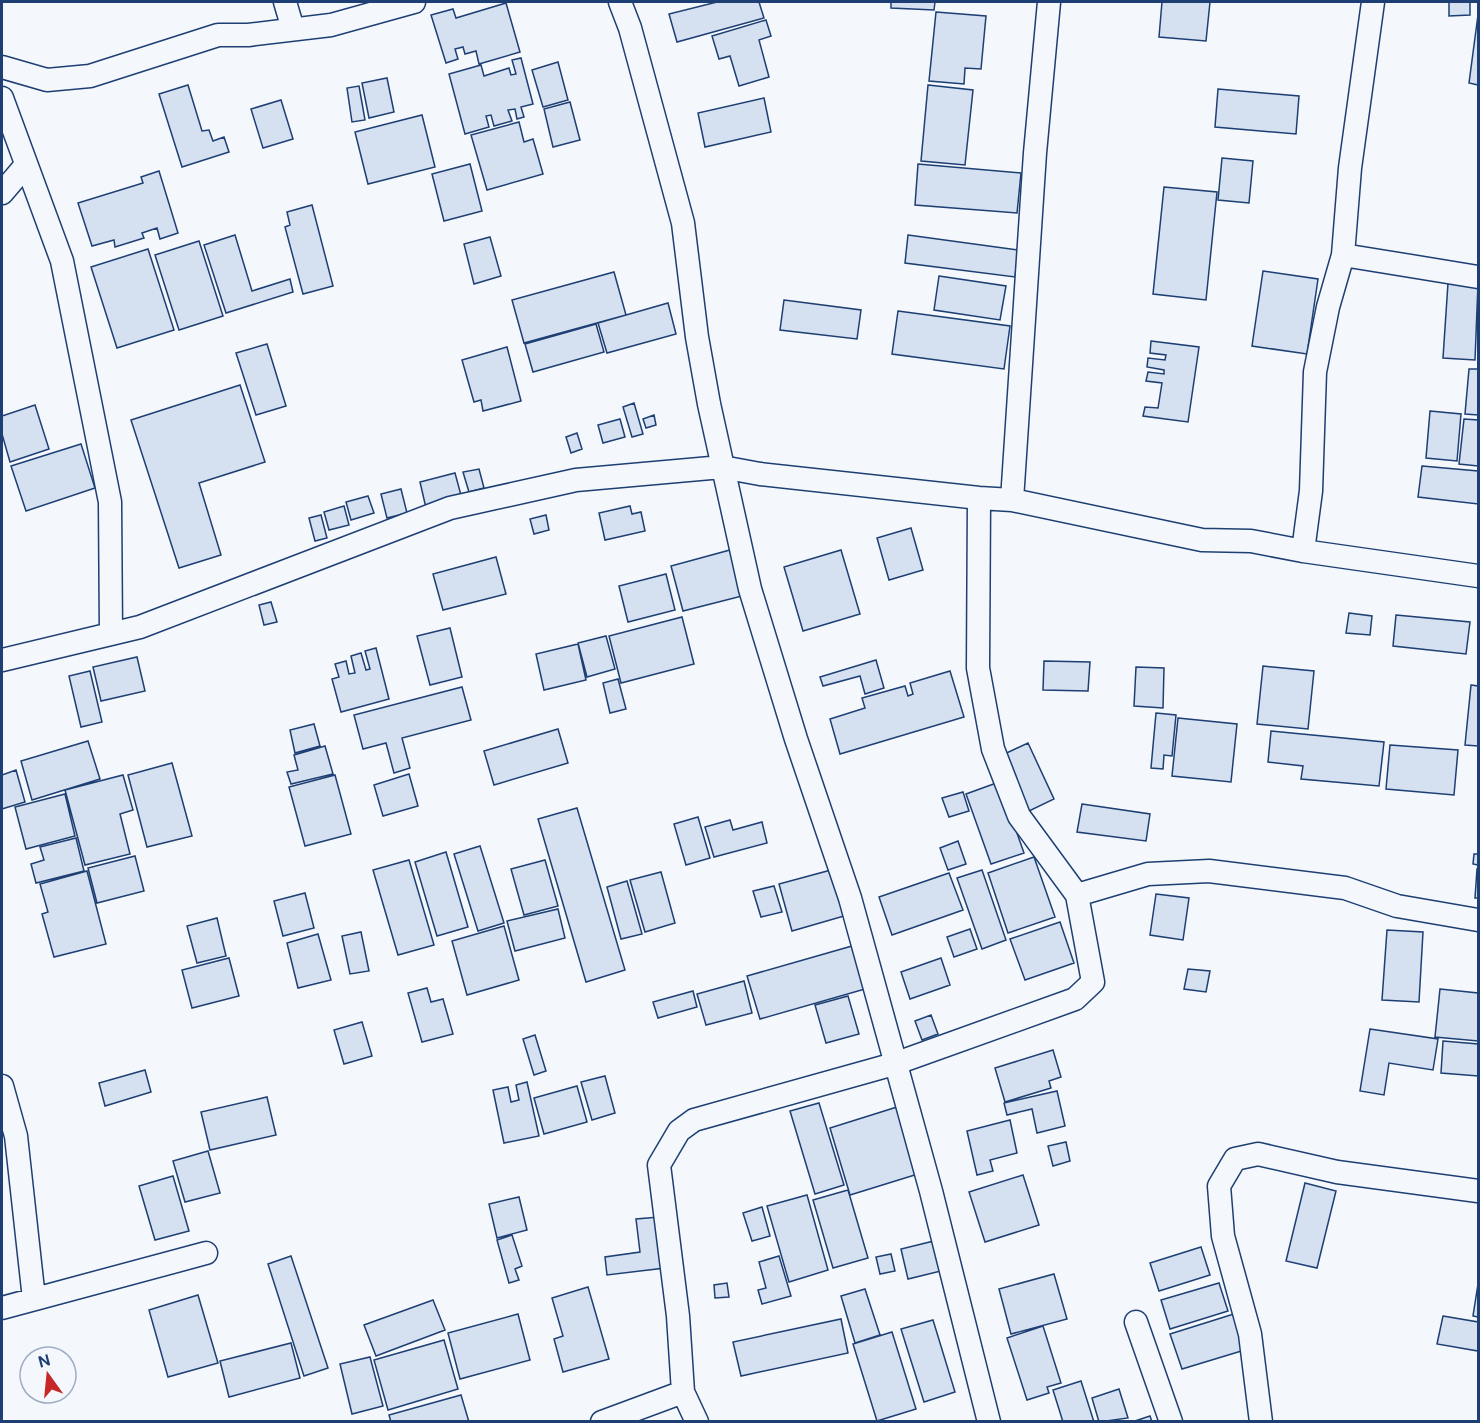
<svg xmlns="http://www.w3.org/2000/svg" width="1480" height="1423" font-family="'DM Sans',sans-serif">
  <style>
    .building { fill: #d5e0f0; stroke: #1d3f73; stroke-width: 1.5 }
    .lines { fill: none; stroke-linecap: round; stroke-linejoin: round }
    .street-casing { stroke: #1d3f73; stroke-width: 25 }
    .street { stroke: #f4f7fb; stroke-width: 22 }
  </style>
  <rect width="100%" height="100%" fill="#f4f7fb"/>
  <path class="building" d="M717,2H759L764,18L677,42L669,14Z
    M891,2H935L934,10L891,8Z
    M1162,2H1210L1206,41L1159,37Z
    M1449,2H1470V15L1449,16Z
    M506,3L520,52L479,64L476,51L465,54L463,47L455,49L458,59L446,63L431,15L453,9L456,18Z
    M936,12L986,16L981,69L965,68L964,84L929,81Z
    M1478,15V85L1469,83Z
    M766,20L771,36L759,40L769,77L739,86L730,56L719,59L712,36Z
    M521,58L533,104L521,107L524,117L517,119L515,109L508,110L512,121L494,126L491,115L486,116L489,127L465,134L449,74L481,65L484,76L509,68L511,75L516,74L512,60Z
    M558,62L568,100L543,107L532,70Z
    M387,78L394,112L369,118L362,83Z
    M188,85L202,131L209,130L213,141L224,137L229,152L182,167L159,94Z
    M928,85L973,90L965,165L921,161Z
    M359,86L365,120L352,122L347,88Z
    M1218,89L1299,96L1296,134L1215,127Z
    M764,98L771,132L705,147L698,113Z
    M281,100L293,139L263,148L251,109Z
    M570,102L580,140L553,147L544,109Z
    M422,115L435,167L368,184L355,132Z
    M519,122L524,142L533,139L543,174L487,190L471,135Z
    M1222,158L1253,161L1249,203L1218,200Z
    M470,164L482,211L444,221L432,174Z
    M918,164L1021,173L1017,213L915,205Z
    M159,171L178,233L160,239L157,228L142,233L144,238L115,247L114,240L92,246L78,203L143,183L141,177Z
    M1164,187L1217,192L1206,300L1153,294Z
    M312,205L333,286L303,294L285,227L290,225L287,212Z
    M235,235L252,291L290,279L293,292L226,313L204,245Z
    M908,235L1018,250L1015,277L905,263Z
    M490,237L501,276L474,284L464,244Z
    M199,241L223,316L179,330L155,255Z
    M148,249L174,330L117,348L91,267Z
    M1263,271L1318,279L1307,354L1252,346Z
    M614,272L626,315L524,343L512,300Z
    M939,276L1006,286L1000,320L934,310Z
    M1448,283L1478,284L1475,360L1443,358Z
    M784,300L861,310L857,339L780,330Z
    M668,303L676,334L607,353L598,323Z
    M898,311L1010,326L1004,369L892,354Z
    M596,324L604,352L533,372L525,344Z
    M1151,341L1199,347L1188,422L1143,416L1145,407L1158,408L1162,383L1146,381L1148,372L1164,374V370L1147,367L1148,358L1165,360L1166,355L1150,353Z
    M267,344L286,406L256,415L236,353Z
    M507,347L521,401L483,411L481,400L474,402L462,360Z
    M1469,369H1478V415L1465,414Z
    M240,385L265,462L199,483L221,555L179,568L131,420Z
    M634,403L643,434L632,437L623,407Z
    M35,405L49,449L10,462L2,434V416Z
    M1430,411L1461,414L1457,461L1426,458Z
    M654,415L656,425L646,428L643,419Z
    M620,419L625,437L603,443L598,425Z
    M1464,419L1478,420V466L1459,464Z
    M577,433L582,449L571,453L566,437Z
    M81,444L95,488L26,511L11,466Z
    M1422,466L1478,471V504L1418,497Z
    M479,469L484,488L469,492L463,472Z
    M455,473L462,499L426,508L420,482Z
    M401,489L407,513L387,518L381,494Z
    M368,496L374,513L351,520L346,502Z
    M344,506L349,525L329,530L324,512Z
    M630,506L632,514L641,512L645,531L605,540L599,513Z
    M321,515L327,538L315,541L309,518Z
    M546,515L549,530L534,534L530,519Z
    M911,528L923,570L889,580L877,538Z
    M730,550L742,596L683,611L671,566Z
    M841,550L860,614L803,631L784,567Z
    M496,557L506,594L443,610L433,574Z
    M666,574L675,610L628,622L619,586Z
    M271,602L277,622L264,625L259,605Z
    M1349,613L1372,616L1370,635L1346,633Z
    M1396,615L1470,622L1466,654L1393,646Z
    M682,617L694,664L621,683L609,636Z
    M450,628L462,677L430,685L417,636Z
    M606,636L615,669L587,677L578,643Z
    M578,644L586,680L544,690L536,654Z
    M376,648L389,699L341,712L332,679L339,677L335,664L346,661L349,674L355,673L351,656L361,653L366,670L370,669L365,651Z
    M137,657L145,691L101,701L93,667Z
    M876,660L884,688L865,694L860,676L823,686L820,677Z
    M1044,661L1090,662L1088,691L1043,690Z
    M1263,666L1314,671L1308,729L1257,724Z
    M1136,667L1164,668L1163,708L1134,706Z
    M90,671L102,722L81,727L69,676Z
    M950,671L964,717L840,754L830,719L865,708L862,698L905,686L908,696L913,694L910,683Z
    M618,679L626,709L610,713L603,683Z
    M1471,685L1478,686V746L1465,745Z
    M462,687L471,720L402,738L410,768L394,773L386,743L363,749L354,715Z
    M1156,713L1176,715L1172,756L1164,755L1163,769L1151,768Z
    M1178,718L1237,724L1231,782L1172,776Z
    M314,724L320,746L295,753L290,730Z
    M558,729L568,763L494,785L484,751Z
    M1271,731L1384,742L1379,786L1301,779L1303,766L1268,762Z
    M88,741L100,779L32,800L21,761Z
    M1028,743L1054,799L1027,812L1000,756Z
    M1390,745L1458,750L1454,795L1386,789Z
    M325,746L333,774L291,784L287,772L298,770L294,755Z
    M172,763L192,836L147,847L128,775Z
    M16,770L25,802L2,809V775Z
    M409,774L418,806L383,816L374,785Z
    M123,775L133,810L120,814L130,854L85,865L65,790Z
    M335,775L351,834L305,846L289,787Z
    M999,782L1024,853L991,864L966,794Z
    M963,792L969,811L949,817L942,798Z
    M65,794L75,836L26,849L15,807Z
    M1082,804L1150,814L1146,841L1077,832Z
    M577,808L625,970L586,982L538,819Z
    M698,817L710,858L686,865L674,824Z
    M730,820L733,830L762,822L767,843L714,857L705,827Z
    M76,838L84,871L36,883L31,864L44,860L40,847Z
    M958,841L966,864L948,870L940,848Z
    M480,846L504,923L478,931L454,854Z
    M446,852L468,927L437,936L415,862Z
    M1474,854H1478V865L1473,864Z
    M135,856L144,891L97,903L88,868Z
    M1034,857L1055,917L1008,933L988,873Z
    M409,860L434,945L398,955L373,870Z
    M545,860L558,906L524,915L511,869Z
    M1477,869H1478V898H1475Z
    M831,870L844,916L792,931L779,884Z
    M982,870L1006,940L982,949L957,878Z
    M87,871L106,944L54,957L42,914L48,912L40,884Z
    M661,872L675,923L645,932L630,880Z
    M949,873L963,910L892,935L879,897Z
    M627,881L642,934L621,939L607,887Z
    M774,886L782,912L761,917L753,891Z
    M305,893L314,928L283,936L274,901Z
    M1156,894L1189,898L1183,940L1150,935Z
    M558,909L565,938L515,951L507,921Z
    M217,918L226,956L197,963L187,926Z
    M1060,922L1074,963L1025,980L1010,939Z
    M504,926L519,980L467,995L452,941Z
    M970,929L977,949L954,957L947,937Z
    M1387,930L1423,932L1419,1002L1382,1000Z
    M361,932L369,971L350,974L342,936Z
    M318,934L331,980L298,988L287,943Z
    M852,946L865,989L760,1019L747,976Z
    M229,958L239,996L192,1008L182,970Z
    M941,958L950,985L910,999L901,972Z
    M1188,969L1210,971L1206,992L1184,989Z
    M744,981L752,1013L706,1025L697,994Z
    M427,988L431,1002L443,999L453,1034L422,1042L408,993Z
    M1440,989L1478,993V1041L1435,1037Z
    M693,991L697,1007L658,1018L653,1002Z
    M848,996L859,1034L826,1043L815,1005Z
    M931,1015L938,1034L922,1040L915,1021Z
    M362,1022L372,1056L344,1064L334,1030Z
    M1370,1029L1438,1039L1433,1070L1389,1063L1384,1095L1360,1091Z
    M535,1035L546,1071L534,1075L523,1039Z
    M1443,1041L1478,1044V1076L1441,1073Z
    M1053,1050L1061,1077L1049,1081L1051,1088L1005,1102L995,1068Z
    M145,1070L151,1092L105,1106L99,1083Z
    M605,1076L615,1113L592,1120L581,1082Z
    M527,1082L539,1136L504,1143L493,1090L508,1087L511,1102L519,1100L516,1085Z
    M577,1086L587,1122L544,1134L534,1098Z
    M1057,1091L1065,1126L1037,1133L1032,1109L1007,1115L1004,1103Z
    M267,1097L276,1135L210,1150L201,1112Z
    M819,1103L844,1185L815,1194L790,1111Z
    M897,1107L918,1174L850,1195L830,1128Z
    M1010,1120L1017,1153L990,1160L993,1171L977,1175L967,1131Z
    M1066,1142L1070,1161L1053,1166L1048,1146Z
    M208,1151L220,1193L185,1202L173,1161Z
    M1023,1175L1039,1225L985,1242L969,1192Z
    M173,1176L189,1231L155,1240L139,1186Z
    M1305,1183L1336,1191L1317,1268L1286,1261Z
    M848,1190L868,1258L833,1268L813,1200Z
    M807,1195L828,1270L789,1282L767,1206Z
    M519,1197L527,1230L497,1238L489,1204Z
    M762,1207L770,1236L752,1241L743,1213Z
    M659,1217L665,1268L607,1275L605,1257L640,1252L636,1219Z
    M512,1235L522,1266L515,1269L519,1280L509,1283L497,1240Z
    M938,1240L945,1270L908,1279L901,1249Z
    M1201,1247L1210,1275L1159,1291L1150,1263Z
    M891,1254L895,1271L880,1274L876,1257Z
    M291,1256L328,1368L304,1376L268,1264Z
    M779,1256L791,1296L762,1304L758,1290L766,1288L759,1262Z
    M1054,1274L1067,1319L1011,1334L999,1289Z
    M727,1283L729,1297L715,1298L714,1285Z
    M1219,1283L1228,1311L1170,1329L1161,1300Z
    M1478,1284V1317L1473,1316Z
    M588,1287L609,1359L563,1372L554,1339L563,1336L552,1298Z
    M865,1289L880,1335L855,1343L841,1296Z
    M198,1295L218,1363L168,1377L149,1310Z
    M433,1300L445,1330L376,1356L364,1325Z
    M1237,1313L1248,1349L1182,1369L1170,1334Z
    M518,1314L530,1360L460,1379L448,1333Z
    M1443,1316L1478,1322V1351L1437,1344Z
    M841,1319L848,1353L741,1376L733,1342Z
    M933,1320L955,1392L924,1402L901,1329Z
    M1043,1326L1061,1383L1047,1387L1049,1393L1027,1400L1007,1338Z
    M892,1332L916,1409L877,1421L853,1344Z
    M444,1340L458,1389L388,1410L374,1360Z
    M291,1343L300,1378L229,1397L220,1361Z
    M370,1357L383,1406L352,1414L340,1364Z
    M1081,1381L1094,1422H1063L1053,1390Z
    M1119,1389L1128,1418L1099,1422L1092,1398Z
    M461,1395L469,1422H391L389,1415Z
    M1150,1416L1152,1422H1132Z"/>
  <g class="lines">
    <defs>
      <path id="street" d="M285,2L293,29
        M620,2L630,28L683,223L697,337L709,404L750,589L796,739L850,898L931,1191L989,1422
        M2,67L47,80L90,76L218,35H248L331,25L414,2
        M2,98L62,261L110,502L111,634
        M2,193L26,165
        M1343,255L1478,277
        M1012,500L1035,153L1049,2
        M1303,551L1311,491L1315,372L1328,307L1343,255L1350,168L1373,2
        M2,660L140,627L450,508L576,480L722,467L760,474L979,498L1012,500L1202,540L1251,541L1303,551L1478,576
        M1077,895L1148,874L1209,871L1345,888L1397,906L1478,920
        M2,1086L16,1136L34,1299
        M2,1308L206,1253
        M1136,1322L1171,1422
        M683,1392L697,1422
        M602,1422L683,1392L678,1316L659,1165L679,1131L694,1120L894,1064L1075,999L1093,982L1077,895L1019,816L993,749L978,668L979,498
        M1261,1422L1250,1334L1223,1236L1219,1186L1235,1159L1258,1154L1337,1172L1478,1191"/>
    </defs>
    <use href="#street" class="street-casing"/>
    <use href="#street" class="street"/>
  </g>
  <rect width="1480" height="1423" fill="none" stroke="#1d3f73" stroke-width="6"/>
  <g transform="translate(48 1375) rotate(345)"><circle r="28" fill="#f4f7fb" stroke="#9eadc5" stroke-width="1.5"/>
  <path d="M0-4.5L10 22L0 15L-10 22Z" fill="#c62828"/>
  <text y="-9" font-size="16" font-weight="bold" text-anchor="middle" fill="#1d3f73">N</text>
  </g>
</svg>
